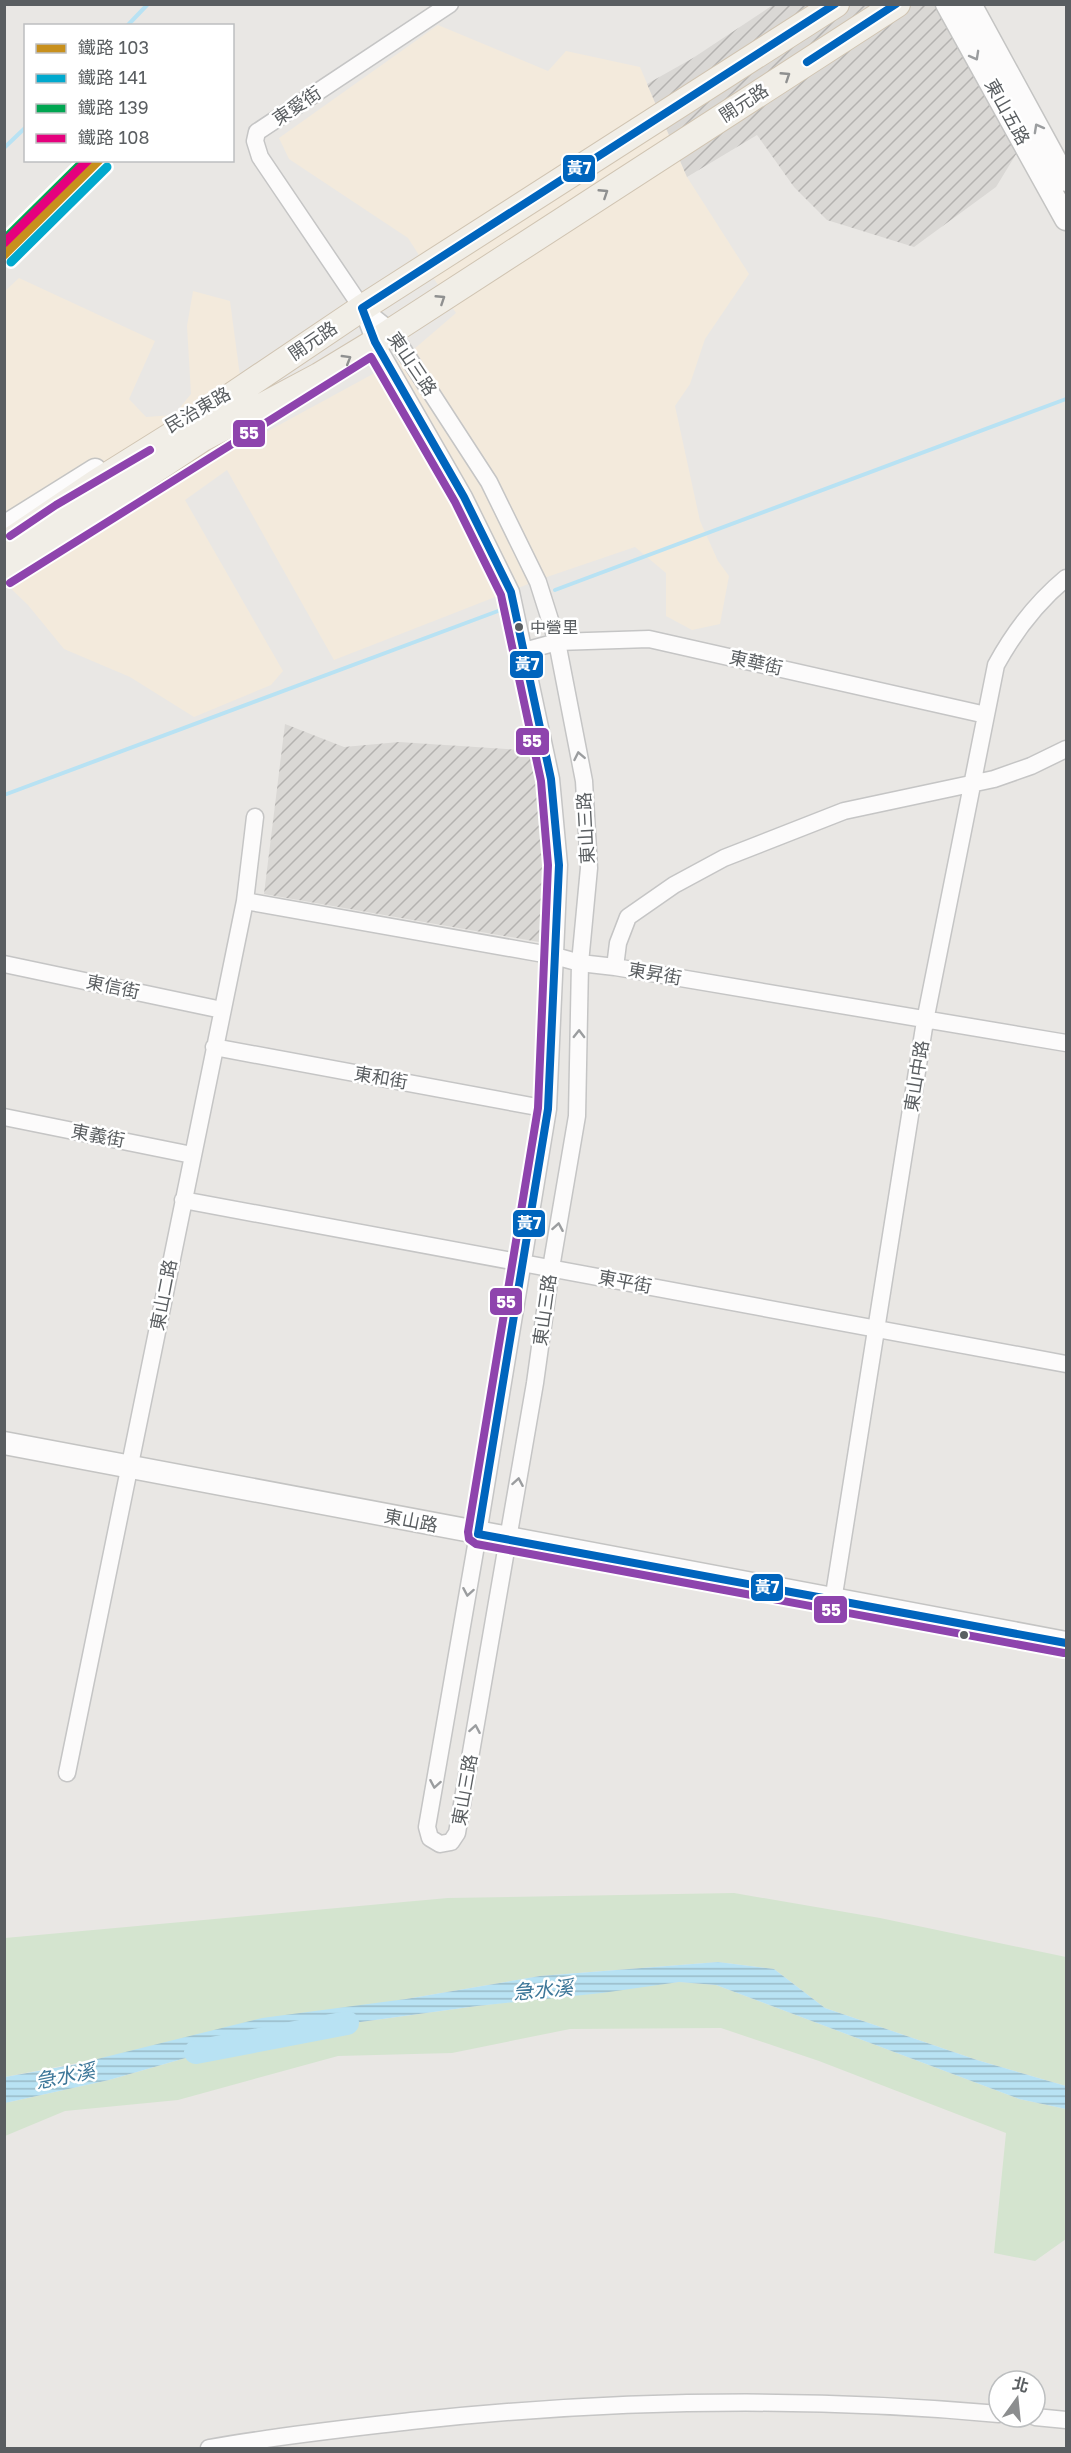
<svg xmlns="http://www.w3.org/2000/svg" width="1071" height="2453" font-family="'Golos Text','Noto Sans TC',sans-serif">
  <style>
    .commercial { fill: #f3eadc }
    .industrial { fill: url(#industrial-furrows) }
    .grass { fill: #d4e4cf }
    .water { fill: url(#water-rules) }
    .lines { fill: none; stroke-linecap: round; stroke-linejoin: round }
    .stream { stroke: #b8e2f3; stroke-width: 4 }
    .river { stroke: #b8e2f3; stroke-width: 24 }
    .street-casing { stroke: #c5c5c5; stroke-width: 19 }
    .secondary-casing { stroke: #c4c4c3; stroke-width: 25 }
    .primary-casing { stroke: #d0c4b2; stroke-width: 28 }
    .street { stroke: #fcfbfb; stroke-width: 16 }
    .secondary { stroke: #fcfbfb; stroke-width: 22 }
    .primary { stroke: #f1eee7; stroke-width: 26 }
    .bus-1-casing { stroke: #fff; stroke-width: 12 }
    .bus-2-casing { stroke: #fff; stroke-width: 12 }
    .bus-1 { stroke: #0065bd; stroke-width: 8 }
    .bus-2 { stroke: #8e44ad; stroke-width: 8 }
    .rail-1-casing { stroke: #fff; stroke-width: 14 }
    .rail-2-casing { stroke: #fff; stroke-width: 14 }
    .rail-3-casing { stroke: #fff; stroke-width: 14 }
    .rail-4-casing { stroke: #fff; stroke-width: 14 }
    .rail-1 { stroke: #c8901d; stroke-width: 9 }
    .rail-2 { stroke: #00a9ce; stroke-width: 9 }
    .rail-3 { stroke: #00a651; stroke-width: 9 }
    .rail-4 { stroke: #e5007d; stroke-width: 9 }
    .oneway { stroke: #9b9d9f }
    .oneway2 { stroke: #8f9090 }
    .bus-dot { fill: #5a5e61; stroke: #fff; stroke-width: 2 }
    .labels { text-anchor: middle; stroke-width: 5; stroke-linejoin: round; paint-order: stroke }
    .bus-label { font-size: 16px; fill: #5a5e61; stroke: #fff; text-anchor: start }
    .street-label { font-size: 18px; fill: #5a5e61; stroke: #fff }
    .water-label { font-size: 20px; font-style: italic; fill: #3d7799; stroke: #fff }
    .line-badge { stroke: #fff; stroke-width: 2 }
    .badge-label { font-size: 16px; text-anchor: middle; font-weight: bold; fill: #fff }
  </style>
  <defs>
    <pattern id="industrial-furrows" width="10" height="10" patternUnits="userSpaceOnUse" patternTransform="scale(1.5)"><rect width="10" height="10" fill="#dad8d5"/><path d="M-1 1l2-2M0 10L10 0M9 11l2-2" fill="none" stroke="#b4b2b0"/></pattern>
    <pattern id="water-rules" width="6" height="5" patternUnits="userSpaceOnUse" patternTransform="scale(1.5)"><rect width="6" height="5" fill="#b8e2f3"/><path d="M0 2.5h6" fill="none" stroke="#99bac8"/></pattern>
  </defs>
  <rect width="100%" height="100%" fill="#e9e7e4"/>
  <path class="commercial" d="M438,25L548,71L566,51L640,67L687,177L749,274L705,339L690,384L675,406L700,521L718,561L729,576L720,624L692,630L666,616V573L635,547L541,579L334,660L227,470L185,500L283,671L271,685L194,717L130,677L64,649L28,605L5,583L4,292L19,278L155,341L129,399L146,417L174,415L191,394L187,326L193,291L230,301L240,376L257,437L406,356L456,313L408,238L289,159L279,138Z"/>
  <path class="industrial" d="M773,5H982L1029,133L996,187L914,247L827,220L794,187L757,135L687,177L647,84L693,58Z
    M285,724L344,747L399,742L536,751L551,932L539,942L264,894Z"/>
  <path class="grass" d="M734,1893L880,1918L1066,1957V2086L977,2060L825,2008L774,1969L718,1962L540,1976L406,1999L5,2077V1938L448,1898Z
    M679,1982L716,1985L1019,2099L1066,2109V2239L1035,2261L994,2253L1006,2133L819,2061L721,2028L570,2029L452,2053L338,2056L178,2100L65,2111L5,2136V2103L109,2080L266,2035L477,2006Z"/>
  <path class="water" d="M718,1962L774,1969L825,2008L977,2060L1066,2086V2109L1019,2099L716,1985L679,1982L602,1993L477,2006L266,2035L109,2080L5,2103V2077L77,2064L262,2018L406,1999L540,1976Z"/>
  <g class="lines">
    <path class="stream" d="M127,26L148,4
      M4,148L26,127
      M555,590L1066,399
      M4,795L498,611"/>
    <path class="river" d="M196,2052L347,2023"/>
    <defs>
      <path id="street" d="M362,308L391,331L489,482L538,582L557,642L584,781L589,868L580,963L577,1116L551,1268L535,1383L457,1833L451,1842L440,1844L430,1838L427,1827L478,1534L548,1109L559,865L551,779L511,592L464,497L375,342L362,308L260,157L255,141L257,132L450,4
        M524,651L557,642L649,639L986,715
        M245,901L555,956L580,963L615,967L1066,1043
        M4,964L222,1010
        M615,967L618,943L628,917L674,885L724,858L844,811L994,779L1031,766L1066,749
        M214,1047L548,1109
        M4,1117L192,1155
        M183,1200L1066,1364
        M833,1601L925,1021L996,665C1015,630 1036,603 1066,578
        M67,1773L245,901L255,817
        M1035,2417L1066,2420
        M209,2448C276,2436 343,2429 411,2421C606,2400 803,2396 999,2414"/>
      <path id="secondary" d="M947,4L1066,219
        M970,4L1066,180
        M4,527L95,470
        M4,1443L1066,1643"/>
      <path id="primary" d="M4,545L97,482L193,422L362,308L836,4
        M4,569L203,438L319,376L375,342L897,4"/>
    </defs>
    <use href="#street" class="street-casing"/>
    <use href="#secondary" class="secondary-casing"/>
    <use href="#primary" class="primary-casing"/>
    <use href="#street" class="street"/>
    <use href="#secondary" class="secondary"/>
    <use href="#primary" class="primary"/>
    <defs>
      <path id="bus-1" d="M835,4L362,308L375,342L464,497L511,592L551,779L559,865L548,1109L478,1534L1066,1643
        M807,62L896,4"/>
      <path id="bus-2" d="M10,536L56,505L150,450
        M10,583L371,357L455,502L501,595L541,781L548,865L538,1108L468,1532L469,1539L476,1544L1064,1653"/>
    </defs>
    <use href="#bus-1" class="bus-1-casing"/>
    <use href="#bus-2" class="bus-2-casing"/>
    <use href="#bus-1" class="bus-1"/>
    <use href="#bus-2" class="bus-2"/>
    <defs>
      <path id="rail-1" d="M4,255L99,160"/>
      <path id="rail-2" d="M11,262L107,167"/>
      <path id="rail-3" d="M4,240L85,160"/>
      <path id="rail-4" d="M4,243L88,160"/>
    </defs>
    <use href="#rail-1" class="rail-1-casing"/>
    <use href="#rail-2" class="rail-2-casing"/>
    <use href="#rail-3" class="rail-3-casing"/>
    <use href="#rail-4" class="rail-4-casing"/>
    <use href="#rail-1" class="rail-1"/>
    <use href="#rail-2" class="rail-2"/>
    <use href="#rail-3" class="rail-3"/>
    <use href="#rail-4" class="rail-4"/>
  </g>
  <defs><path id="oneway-chevron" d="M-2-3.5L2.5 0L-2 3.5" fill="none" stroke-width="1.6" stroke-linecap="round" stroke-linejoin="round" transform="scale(1.5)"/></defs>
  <g class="oneway">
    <use href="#oneway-chevron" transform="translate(975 56) rotate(61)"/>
    <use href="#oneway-chevron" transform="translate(1038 128) rotate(-119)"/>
    <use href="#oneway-chevron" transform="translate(579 756) rotate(-101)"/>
    <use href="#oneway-chevron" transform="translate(579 1034) rotate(-89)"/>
    <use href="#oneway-chevron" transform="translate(558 1227) rotate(-80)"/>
    <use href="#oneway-chevron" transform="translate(518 1482) rotate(-80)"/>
    <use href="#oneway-chevron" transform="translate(468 1592) rotate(100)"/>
    <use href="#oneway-chevron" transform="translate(475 1729) rotate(-80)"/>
    <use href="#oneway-chevron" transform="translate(435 1784) rotate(100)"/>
  </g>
  <g class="oneway2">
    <use href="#oneway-chevron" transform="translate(786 76) rotate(-33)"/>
    <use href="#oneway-chevron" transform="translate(604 193) rotate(-33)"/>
    <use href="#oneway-chevron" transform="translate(441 299) rotate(-33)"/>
    <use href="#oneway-chevron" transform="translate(347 359) rotate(-31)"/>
  </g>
  <g class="bus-dot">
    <circle cx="519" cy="627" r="5"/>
    <circle cx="964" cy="1635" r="5"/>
  </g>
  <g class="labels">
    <g class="bus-label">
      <text x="530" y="633">中營里</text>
    </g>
    <g class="street-label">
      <text transform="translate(744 103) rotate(-33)" y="6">開元路</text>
      <text transform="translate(297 106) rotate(-34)" y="6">東愛街</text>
      <text transform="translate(1007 112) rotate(61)" y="6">東山五路</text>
      <text transform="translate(313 341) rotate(-34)" y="6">開元路</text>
      <text transform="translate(412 364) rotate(56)" y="6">東山三路</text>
      <text transform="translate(198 410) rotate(-30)" y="6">民治東路</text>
      <text transform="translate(756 663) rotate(13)" y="6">東華街</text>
      <text transform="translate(586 828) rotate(-93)" y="6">東山三路</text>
      <text transform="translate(655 974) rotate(10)" y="6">東昇街</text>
      <text transform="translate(113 987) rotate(12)" y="6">東信街</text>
      <text transform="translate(917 1076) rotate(-81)" y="6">東山中路</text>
      <text transform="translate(381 1078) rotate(10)" y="6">東和街</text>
      <text transform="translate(98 1136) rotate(11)" y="6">東義街</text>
      <text transform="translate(625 1282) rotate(11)" y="6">東平街</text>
      <text transform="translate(164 1295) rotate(-79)" y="6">東山二路</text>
      <text transform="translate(545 1310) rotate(-82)" y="6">東山三路</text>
      <text transform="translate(411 1521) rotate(11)" y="6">東山路</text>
      <text transform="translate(465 1790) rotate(-80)" y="6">東山三路</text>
    </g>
    <g class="water-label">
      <text transform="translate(543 1990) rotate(-5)" y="7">急水溪</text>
      <text transform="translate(65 2076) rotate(-11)" y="7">急水溪</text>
    </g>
  </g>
  <g class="line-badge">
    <rect x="562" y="154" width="34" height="29" rx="6" fill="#0065bd"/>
    <rect x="232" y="419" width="34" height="29" rx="6" fill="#8e44ad"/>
    <rect x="509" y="650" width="35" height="29" rx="6" fill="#0065bd"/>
    <rect x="515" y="727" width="35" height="29" rx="6" fill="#8e44ad"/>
    <rect x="512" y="1209" width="34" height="29" rx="6" fill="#0065bd"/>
    <rect x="489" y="1287" width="34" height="29" rx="6" fill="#8e44ad"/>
    <rect x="750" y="1573" width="34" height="29" rx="6" fill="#0065bd"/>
    <rect x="813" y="1595" width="35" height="29" rx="6" fill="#8e44ad"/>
  </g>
  <g class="badge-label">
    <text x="579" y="174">黃7</text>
    <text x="249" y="439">55</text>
    <text x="527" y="670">黃7</text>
    <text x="532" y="747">55</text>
    <text x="529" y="1229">黃7</text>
    <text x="506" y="1308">55</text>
    <text x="767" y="1593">黃7</text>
    <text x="831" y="1616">55</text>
  </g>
  <rect width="1071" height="2453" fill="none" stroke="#5a5e61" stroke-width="12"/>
  <rect x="24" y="24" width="210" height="138" fill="#ffffff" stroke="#bdbfc0" stroke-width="1.5"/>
  <rect x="36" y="44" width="30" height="9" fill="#c8901d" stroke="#bdbfc0" stroke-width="1.5"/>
  <text x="78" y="54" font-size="18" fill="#5a5e61">鐵路 103</text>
  <rect x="36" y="74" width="30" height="9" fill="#00a9ce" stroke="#bdbfc0" stroke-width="1.5"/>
  <text x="78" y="84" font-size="18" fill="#5a5e61">鐵路 141</text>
  <rect x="36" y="104" width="30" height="9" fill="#00a651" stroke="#bdbfc0" stroke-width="1.5"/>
  <text x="78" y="114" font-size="18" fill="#5a5e61">鐵路 139</text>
  <rect x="36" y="134" width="30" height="9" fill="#e5007d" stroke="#bdbfc0" stroke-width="1.5"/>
  <text x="78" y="144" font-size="18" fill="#5a5e61">鐵路 108</text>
  <g transform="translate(1017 2399) rotate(15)"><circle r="28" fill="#ffffff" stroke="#bdbfc0" stroke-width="1.5"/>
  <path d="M0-4.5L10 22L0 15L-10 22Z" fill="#8c8e8f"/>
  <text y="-9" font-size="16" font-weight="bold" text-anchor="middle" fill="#5a5e61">北</text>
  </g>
</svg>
